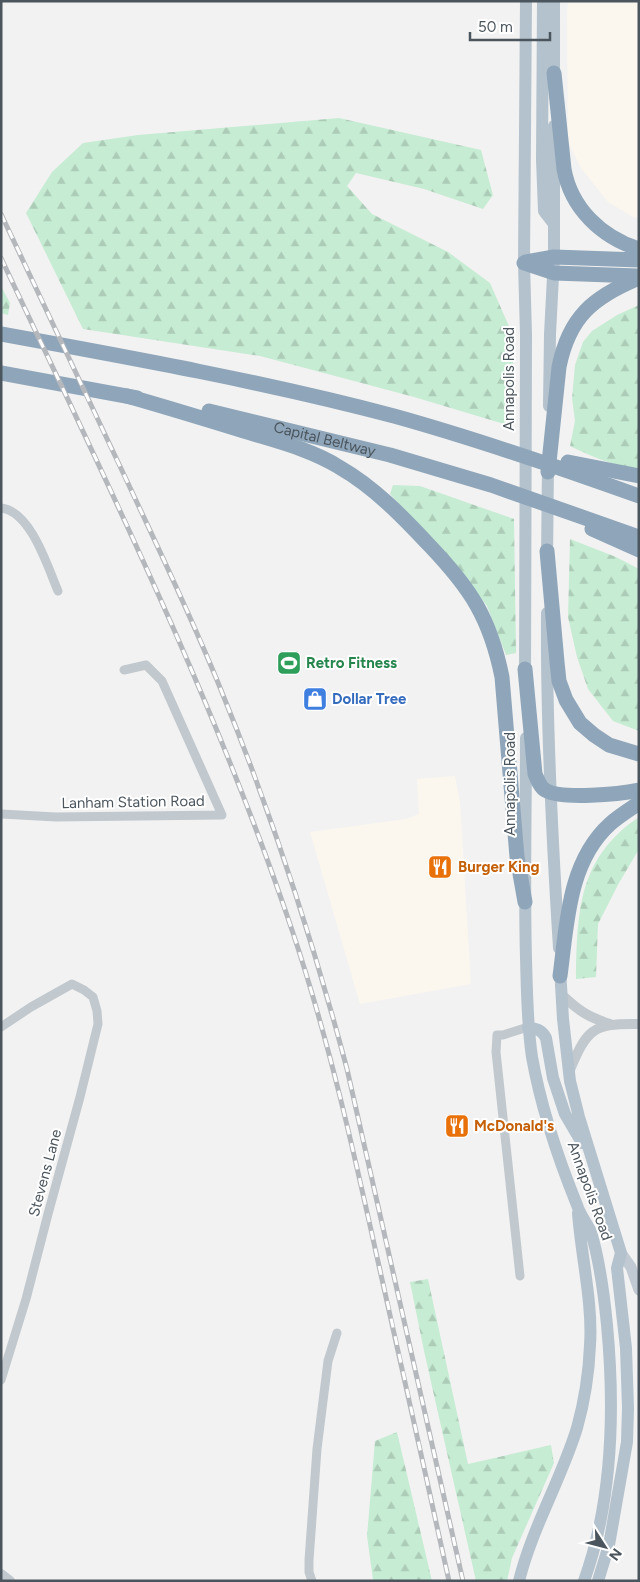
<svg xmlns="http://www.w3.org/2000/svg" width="640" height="1582" font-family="Figtree,sans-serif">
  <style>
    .commercial { fill: #fbf7ee }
    .forest { fill: url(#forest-firs) }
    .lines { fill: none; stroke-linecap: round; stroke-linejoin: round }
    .minor { stroke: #c1c9ce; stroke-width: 9 }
    .tertiary { stroke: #c1c9ce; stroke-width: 10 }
    .secondary { stroke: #c1cad3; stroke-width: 11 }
    .primary { stroke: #b4c2cd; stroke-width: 12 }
    .motorway { stroke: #8fa6ba; stroke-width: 15 }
    .rail-casing { stroke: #b4b7bb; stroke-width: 5 }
    .rail { stroke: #fff; stroke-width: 3; stroke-dasharray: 9; stroke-linecap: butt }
    .labels { text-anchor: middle; stroke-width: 4; stroke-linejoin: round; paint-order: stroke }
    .street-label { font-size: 15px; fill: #4b555d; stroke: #fff }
    .leisure-label { font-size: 15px; font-weight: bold; fill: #27864d; stroke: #fff; text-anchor: start }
    .shop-label { font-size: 15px; font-weight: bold; fill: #366cbe; stroke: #fff; text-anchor: start }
    .food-label { font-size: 15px; font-weight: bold; fill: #c56008; stroke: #fff; text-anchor: start }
  </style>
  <defs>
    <pattern id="forest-firs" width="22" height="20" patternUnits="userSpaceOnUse" patternTransform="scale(1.25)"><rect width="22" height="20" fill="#c6ecd3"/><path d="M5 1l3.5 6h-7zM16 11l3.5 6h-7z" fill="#acccb8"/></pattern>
  </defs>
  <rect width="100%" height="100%" fill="#f3f2f2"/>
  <path class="commercial" d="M568,1H639V218L633,217L608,202L581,168L568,142L567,19Z
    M455,776L460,802L471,984L360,1004L310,832L406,819L419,814L417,779Z"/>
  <path class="forest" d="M339,118L481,150L493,195L483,209L424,189L356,173L347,186L372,214L448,252L490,283L512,333L514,388L511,426L414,397L260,356L83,329L26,213L52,172L83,143L138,135Z
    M1,286L10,303L8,315L1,313Z
    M639,305V469C614,466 592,457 570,446L575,421L572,398L575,365L583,342L592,331L617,315Z
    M393,485L420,486L514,519L516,653L506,655L487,606L462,573L390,494Z
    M570,539L616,557L639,569V731L613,721L588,689L577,657L568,617Z
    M639,817V849L619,883L598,924L596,977L576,979C577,912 578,858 639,817Z
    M428,1279L468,1464L551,1445L554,1463L512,1558L507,1581H476L424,1351L410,1282Z
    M397,1432L432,1581L373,1580L367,1536L375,1441Z"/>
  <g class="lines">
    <path class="minor" d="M1,508C31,511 48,568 58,591
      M1,814L56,817L222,815L162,681L146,665L124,670
      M1,1027L31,1007L72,984L84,990L93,997L97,1011L98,1024L80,1097L48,1214L26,1299L1,1380
      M520,1276L496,1052L497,1035H503L528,1027
      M312,1581L309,1572V1560L317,1449L328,1361L337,1333"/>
    <path class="tertiary" d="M562,995C579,1011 588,1017 610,1024
      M569,1072C587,1030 591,1023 639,1024
      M1,1574L10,1581"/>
    <path class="secondary" d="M621,1253L631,1267L639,1290"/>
    <path class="primary" d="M543,1L542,160L544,211L554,224
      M554,1V81
      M549,406L550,334L554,257V126
      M547,561L548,463
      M547,613C546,725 552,837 559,948
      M525,678L526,335L524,263L526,1
      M526,738C526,812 524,885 526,958C527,991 527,1024 532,1057C541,1108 558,1158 577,1205C580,1215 587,1223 591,1232C600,1262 604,1294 607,1325C615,1410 613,1500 584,1581
      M560,968L563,1019L570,1081L579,1117L621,1253L617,1268L626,1348L628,1408L627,1442L609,1545L598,1581
      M528,1027C537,1029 542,1030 546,1038L553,1078L565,1114L582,1143
      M519,1581C532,1528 561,1480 577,1428C584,1403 589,1371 590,1345C593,1304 581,1255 578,1213"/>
    <g class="motorway">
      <path d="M554,73L564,169C571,208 601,237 639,249"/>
      <path d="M526,262L554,257L639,260"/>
      <path d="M524,263L554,273L638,276"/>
      <path d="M1,334C133,358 265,382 394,416C477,439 558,467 639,496"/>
      <path d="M1,373L137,398"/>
      <path d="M127,396C166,407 205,419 244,431C276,441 310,449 339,467C374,487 403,517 430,546C471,589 490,618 502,677L517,857L525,902"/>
      <path id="s1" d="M209,411L390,455L491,485L639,537"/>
      <path d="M568,462L639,476"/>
      <path d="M548,472L559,367C569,317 593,297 639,278"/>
      <path d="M592,529L639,550"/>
      <path d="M547,551L557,662L559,681L566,700L580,723L594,735L609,745L639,754"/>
      <path d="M525,669L535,774C538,780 539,786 545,790C561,800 620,794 639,790"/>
      <path d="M560,976C567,924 568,862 610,824C619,816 629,810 639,803"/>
    </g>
    <defs>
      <path id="rail" d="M1,214C43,302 84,391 126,479C159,550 194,622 223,695C273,818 313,941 347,1069L463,1581
        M1,258C105,479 214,698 292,930C328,1037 353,1148 377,1257C402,1365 425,1473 449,1581"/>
    </defs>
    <use href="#rail" class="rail-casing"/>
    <use href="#rail" class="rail"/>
  </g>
  <defs>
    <symbol id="stadium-square" viewBox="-11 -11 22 22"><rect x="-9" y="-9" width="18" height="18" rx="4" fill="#2e9e5b" stroke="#fff"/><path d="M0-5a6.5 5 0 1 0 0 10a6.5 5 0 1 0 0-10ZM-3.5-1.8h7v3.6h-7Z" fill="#fff"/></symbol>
    <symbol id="shop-square" viewBox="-11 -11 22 22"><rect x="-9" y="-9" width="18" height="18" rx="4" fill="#3f7fe0" stroke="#fff"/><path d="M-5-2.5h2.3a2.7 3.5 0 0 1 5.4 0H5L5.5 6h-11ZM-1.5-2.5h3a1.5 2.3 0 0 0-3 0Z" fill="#fff"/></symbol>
    <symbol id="restaurant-square" viewBox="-11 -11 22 22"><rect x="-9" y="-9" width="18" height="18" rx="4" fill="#e8710a" stroke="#fff"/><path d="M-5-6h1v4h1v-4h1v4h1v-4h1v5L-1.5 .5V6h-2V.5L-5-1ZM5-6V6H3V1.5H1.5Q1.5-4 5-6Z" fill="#fff"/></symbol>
  </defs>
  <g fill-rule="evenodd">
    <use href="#stadium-square" x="275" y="649" width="28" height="28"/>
    <use href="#shop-square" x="301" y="685" width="28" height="28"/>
    <use href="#restaurant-square" x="426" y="853" width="28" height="28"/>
    <use href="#restaurant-square" x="443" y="1112" width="28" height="28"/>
  </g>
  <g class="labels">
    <g class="street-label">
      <text transform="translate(509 379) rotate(-90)" y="5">Annapolis Road</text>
      <text dy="5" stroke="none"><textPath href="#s1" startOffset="119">Capital Beltway</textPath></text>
      <text transform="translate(510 784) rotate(-90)" y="5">Annapolis Road</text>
      <text transform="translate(133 802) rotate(-1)" y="5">Lanham Station Road</text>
      <text transform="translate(45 1173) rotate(-75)" y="5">Stevens Lane</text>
      <text transform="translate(590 1191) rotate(70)" y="5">Annapolis Road</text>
    </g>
    <g class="leisure-label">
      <text x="306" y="668">Retro Fitness</text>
    </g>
    <g class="shop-label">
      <text x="332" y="704">Dollar Tree</text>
    </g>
    <g class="food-label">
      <text x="458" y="872">Burger King</text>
      <text x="474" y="1131">McDonald's</text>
    </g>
  </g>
  <rect width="640" height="1582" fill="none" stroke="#4b555d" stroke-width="5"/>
  <g transform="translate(605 1547) rotate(126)" stroke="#ffffff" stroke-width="4" paint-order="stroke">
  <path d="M0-4L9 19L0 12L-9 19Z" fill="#4b555d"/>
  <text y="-8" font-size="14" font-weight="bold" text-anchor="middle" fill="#4b555d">N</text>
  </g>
  <path d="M470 32v8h80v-8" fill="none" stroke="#4b555d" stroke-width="2.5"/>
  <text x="478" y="32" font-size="15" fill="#4b555d" stroke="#ffffff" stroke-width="4" paint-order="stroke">50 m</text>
</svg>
